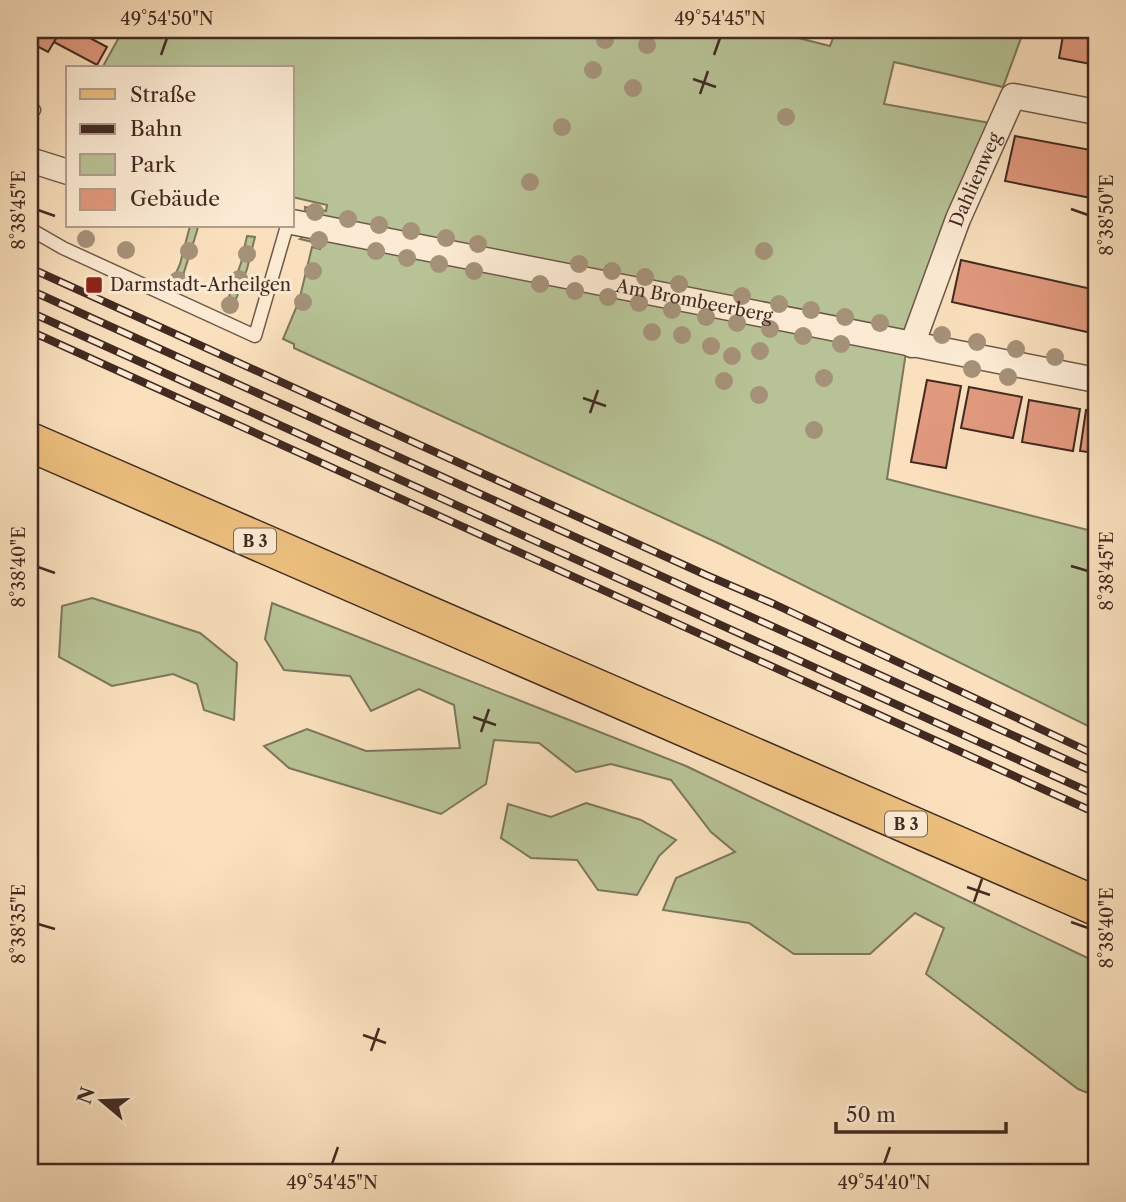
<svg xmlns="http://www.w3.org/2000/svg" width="1126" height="1202" font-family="'Libre Caslon Text',serif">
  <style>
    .green { fill: #b7c396; stroke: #7c765c; stroke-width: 2 }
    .building { fill: #e1997d; stroke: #422a22; stroke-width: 2 }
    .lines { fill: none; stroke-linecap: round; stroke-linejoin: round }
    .lane-casing { stroke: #705849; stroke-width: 15 }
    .street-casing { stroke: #705849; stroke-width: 27 }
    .primary-casing { stroke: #422a22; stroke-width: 41 }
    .lane { stroke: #fcebd4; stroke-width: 12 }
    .street { stroke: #fcebd4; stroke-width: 24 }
    .primary { stroke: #edc07e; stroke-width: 38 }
    .rail-casing { stroke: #422a22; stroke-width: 8 }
    .rail { stroke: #fcebd4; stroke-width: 5; stroke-dasharray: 16; stroke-linecap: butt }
    .tree { fill: #a59178 }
    .ticks { fill: none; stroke: #422a22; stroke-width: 2.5 }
    .poi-dot { fill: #8f2418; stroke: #fcebd4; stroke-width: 2.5 }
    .labels { text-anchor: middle; stroke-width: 6; stroke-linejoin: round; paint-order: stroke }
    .shield { fill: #fcebd4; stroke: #7a6457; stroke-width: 2 }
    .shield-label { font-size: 16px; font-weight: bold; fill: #422a22 }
    .street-label { font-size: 18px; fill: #422a22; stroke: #fcebd4 }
    .poi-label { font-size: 18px; fill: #422a22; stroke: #fcebd4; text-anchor: start }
    .neatline { fill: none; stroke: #422a22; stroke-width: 2.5 }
    .ticks-label { font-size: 18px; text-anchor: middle; fill: #422a22 }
  </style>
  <rect width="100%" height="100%" fill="#fae0bd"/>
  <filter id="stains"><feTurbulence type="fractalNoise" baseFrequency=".00286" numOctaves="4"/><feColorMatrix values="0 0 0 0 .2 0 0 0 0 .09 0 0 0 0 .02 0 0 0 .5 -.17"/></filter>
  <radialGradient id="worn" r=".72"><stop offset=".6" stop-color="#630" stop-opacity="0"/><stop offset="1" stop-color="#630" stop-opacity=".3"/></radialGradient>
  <path class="green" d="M123,30H767L830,46L836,30H1024L1003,87L894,62L884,104L990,123L910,325L887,479L1096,532V730L720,544L294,348V344L283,339L299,301L312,247L320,249L321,244L300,239L307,234L305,207L326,211L327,205L292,197V68H102Z
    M190,226H198L197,231L179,288L171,285L180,264Z
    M247,236L255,237L247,269L232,310L225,308L241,263Z
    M92,598L200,633L237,663L234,720L204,710L197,684L173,674L112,686L59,657L62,606Z
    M272,603L686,766L1096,962V1096L1078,1089L926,974L944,928L915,913L870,954H794L749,923L663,910L676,878L735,852L711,832L671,780L611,764L576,772L539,743L494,740L486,784L441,814L289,768L264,746L307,729L366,751L460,748L454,705L419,689L371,711L350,676L284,670L265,639Z
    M586,803L641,820L676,840L659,856L637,895L598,890L577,860L531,858L501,838L508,804L551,817Z"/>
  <path class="building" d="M43,30H61L48,52L35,45Z
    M61,30H75L107,47L97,65L54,42Z
    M1064,30H1096V65L1059,58Z
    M1015,136L1096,151V199L1005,181Z
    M961,260L1096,290V334L952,302Z
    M927,380L961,386L946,468L911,462Z
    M969,387L1022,397L1013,438L961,428Z
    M1029,400L1080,409L1073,451L1022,442Z
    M1086,410L1096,412V453L1080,451Z"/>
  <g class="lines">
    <defs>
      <path id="lane" d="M30,107L34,110
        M30,229L63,248L255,336L287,226"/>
      <g id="street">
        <path d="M30,160L68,172"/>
        <path id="s1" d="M292,222L1096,380"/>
        <path id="s2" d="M912,345L958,219L1013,96L1096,112"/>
      </g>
      <path id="primary" d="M30,442L1096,906"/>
    </defs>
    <use href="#lane" class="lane-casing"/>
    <use href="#street" class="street-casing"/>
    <use href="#primary" class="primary-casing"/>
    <use href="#lane" class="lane"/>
    <use href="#street" class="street"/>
    <use href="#primary" class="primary"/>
    <defs>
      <path id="rail" d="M30,268L706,575L774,604L1096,755
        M30,290L1096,773
        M30,312L1096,795
        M30,331L1096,813"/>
    </defs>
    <use href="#rail" class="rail-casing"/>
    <use href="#rail" class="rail"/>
  </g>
  <g class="tree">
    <circle cx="605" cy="40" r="9"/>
    <circle cx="647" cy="45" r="9"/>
    <circle cx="593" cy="70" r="9"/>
    <circle cx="633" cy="88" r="9"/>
    <circle cx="786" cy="117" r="9"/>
    <circle cx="562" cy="127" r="9"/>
    <circle cx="530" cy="182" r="9"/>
    <circle cx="315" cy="212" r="9"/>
    <circle cx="348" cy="219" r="9"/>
    <circle cx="379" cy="225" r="9"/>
    <circle cx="411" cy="231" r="9"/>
    <circle cx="446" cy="238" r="9"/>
    <circle cx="86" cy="239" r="9"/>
    <circle cx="319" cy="240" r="9"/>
    <circle cx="478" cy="244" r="9"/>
    <circle cx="126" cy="250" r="9"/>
    <circle cx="189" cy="251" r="9"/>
    <circle cx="376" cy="251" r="9"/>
    <circle cx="764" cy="251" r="9"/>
    <circle cx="247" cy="254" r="9"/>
    <circle cx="407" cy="258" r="9"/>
    <circle cx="439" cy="264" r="9"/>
    <circle cx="579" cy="264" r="9"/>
    <circle cx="313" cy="271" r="9"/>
    <circle cx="474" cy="271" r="9"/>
    <circle cx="612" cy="271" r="9"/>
    <circle cx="645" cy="277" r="9"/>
    <circle cx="239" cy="279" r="9"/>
    <circle cx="178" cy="280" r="9"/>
    <circle cx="540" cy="284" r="9"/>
    <circle cx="679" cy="284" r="9"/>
    <circle cx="575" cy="291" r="9"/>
    <circle cx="742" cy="296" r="9"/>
    <circle cx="608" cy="297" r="9"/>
    <circle cx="303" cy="302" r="9"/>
    <circle cx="639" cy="303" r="9"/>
    <circle cx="779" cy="304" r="9"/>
    <circle cx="230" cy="305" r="9"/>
    <circle cx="672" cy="310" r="9"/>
    <circle cx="811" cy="310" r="9"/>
    <circle cx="706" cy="317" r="9"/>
    <circle cx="845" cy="317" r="9"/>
    <circle cx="737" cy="323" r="9"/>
    <circle cx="880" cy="323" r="9"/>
    <circle cx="770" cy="329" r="9"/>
    <circle cx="652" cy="332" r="9"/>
    <circle cx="682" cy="335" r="9"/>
    <circle cx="942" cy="335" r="9"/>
    <circle cx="803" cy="336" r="9"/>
    <circle cx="977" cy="342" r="9"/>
    <circle cx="841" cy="344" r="9"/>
    <circle cx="711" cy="346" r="9"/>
    <circle cx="1016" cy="349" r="9"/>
    <circle cx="760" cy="351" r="9"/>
    <circle cx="732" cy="356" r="9"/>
    <circle cx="1055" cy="357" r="9"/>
    <circle cx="972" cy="369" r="9"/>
    <circle cx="1008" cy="377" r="9"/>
    <circle cx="824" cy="378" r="9"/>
    <circle cx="724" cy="381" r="9"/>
    <circle cx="759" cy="395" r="9"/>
    <circle cx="814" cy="430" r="9"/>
  </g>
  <path class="ticks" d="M161,55L167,38M714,55L720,38M693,79L716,87M700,94L708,71M1071,209L1088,215M38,210L55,216M583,398L606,406M590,413L598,390M1071,566L1088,571M38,567L55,573M473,717L496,725M481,732L489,709M967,887L990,895M974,902L982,879M1071,922L1088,928M38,924L55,929M363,1035L386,1043M371,1051L379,1028M332,1164L338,1147M884,1164L890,1147"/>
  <rect class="poi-dot" x="85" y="276" width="18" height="18" rx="3.5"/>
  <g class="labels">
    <g class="shield">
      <rect x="234" y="528.5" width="42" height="25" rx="5"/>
      <rect x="885" y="811.5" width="42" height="25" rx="5"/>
    </g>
    <g class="shield-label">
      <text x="255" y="547">B 3</text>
      <text x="906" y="830">B 3</text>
    </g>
    <g class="street-label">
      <text dy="6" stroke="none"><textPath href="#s2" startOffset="177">Dahlienweg</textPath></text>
      <text dy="6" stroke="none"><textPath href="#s1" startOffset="410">Am Brombeerberg</textPath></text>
    </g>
    <g class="poi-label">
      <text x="110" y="291">Darmstadt-Arheilgen</text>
    </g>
  </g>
  <rect width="1126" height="1202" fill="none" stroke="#fae0bd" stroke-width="77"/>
  <rect x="66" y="66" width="228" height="161" fill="#fcebd4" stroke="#b29e8d" stroke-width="2"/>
  <rect x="80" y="89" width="35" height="10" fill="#edc07e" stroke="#b29e8d" stroke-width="2"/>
  <text x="130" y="102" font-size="21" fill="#422a22">Straße</text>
  <rect x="80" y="124" width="35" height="10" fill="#422a22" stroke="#b29e8d" stroke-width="2"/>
  <text x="130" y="136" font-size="21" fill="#422a22">Bahn</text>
  <rect x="80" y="154" width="35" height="21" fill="#b7c396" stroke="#b29e8d" stroke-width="2"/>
  <text x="130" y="172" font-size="21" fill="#422a22">Park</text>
  <rect x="80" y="189" width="35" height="21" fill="#e1997d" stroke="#b29e8d" stroke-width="2"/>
  <text x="130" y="206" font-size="21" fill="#422a22">Gebäude</text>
  <g transform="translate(102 1101) rotate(289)" stroke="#fcebd4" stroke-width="5" paint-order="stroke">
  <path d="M0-5L12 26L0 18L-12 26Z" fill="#422a22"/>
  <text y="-10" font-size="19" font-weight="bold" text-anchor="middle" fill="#422a22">N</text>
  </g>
  <path d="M836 1122v10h170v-10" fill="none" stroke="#422a22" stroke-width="3.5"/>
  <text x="846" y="1122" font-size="21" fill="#422a22" stroke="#fcebd4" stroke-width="5" paint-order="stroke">50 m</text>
  <rect x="38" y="38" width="1050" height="1126" class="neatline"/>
  <g class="ticks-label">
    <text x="167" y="25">49°54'50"N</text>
    <text x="720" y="25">49°54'45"N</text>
    <text transform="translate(19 210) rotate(-90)" y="6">8°38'45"E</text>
    <text transform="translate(1107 215) rotate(-90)" y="6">8°38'50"E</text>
    <text transform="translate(19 567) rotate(-90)" y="6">8°38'40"E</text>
    <text transform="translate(1107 571) rotate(-90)" y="6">8°38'45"E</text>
    <text transform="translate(19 924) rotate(-90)" y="6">8°38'35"E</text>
    <text transform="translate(1107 928) rotate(-90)" y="6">8°38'40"E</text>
    <text x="332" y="1189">49°54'45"N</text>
    <text x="884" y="1189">49°54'40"N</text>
  </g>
  <rect width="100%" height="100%" filter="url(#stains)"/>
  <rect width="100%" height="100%" fill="url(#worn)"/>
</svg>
